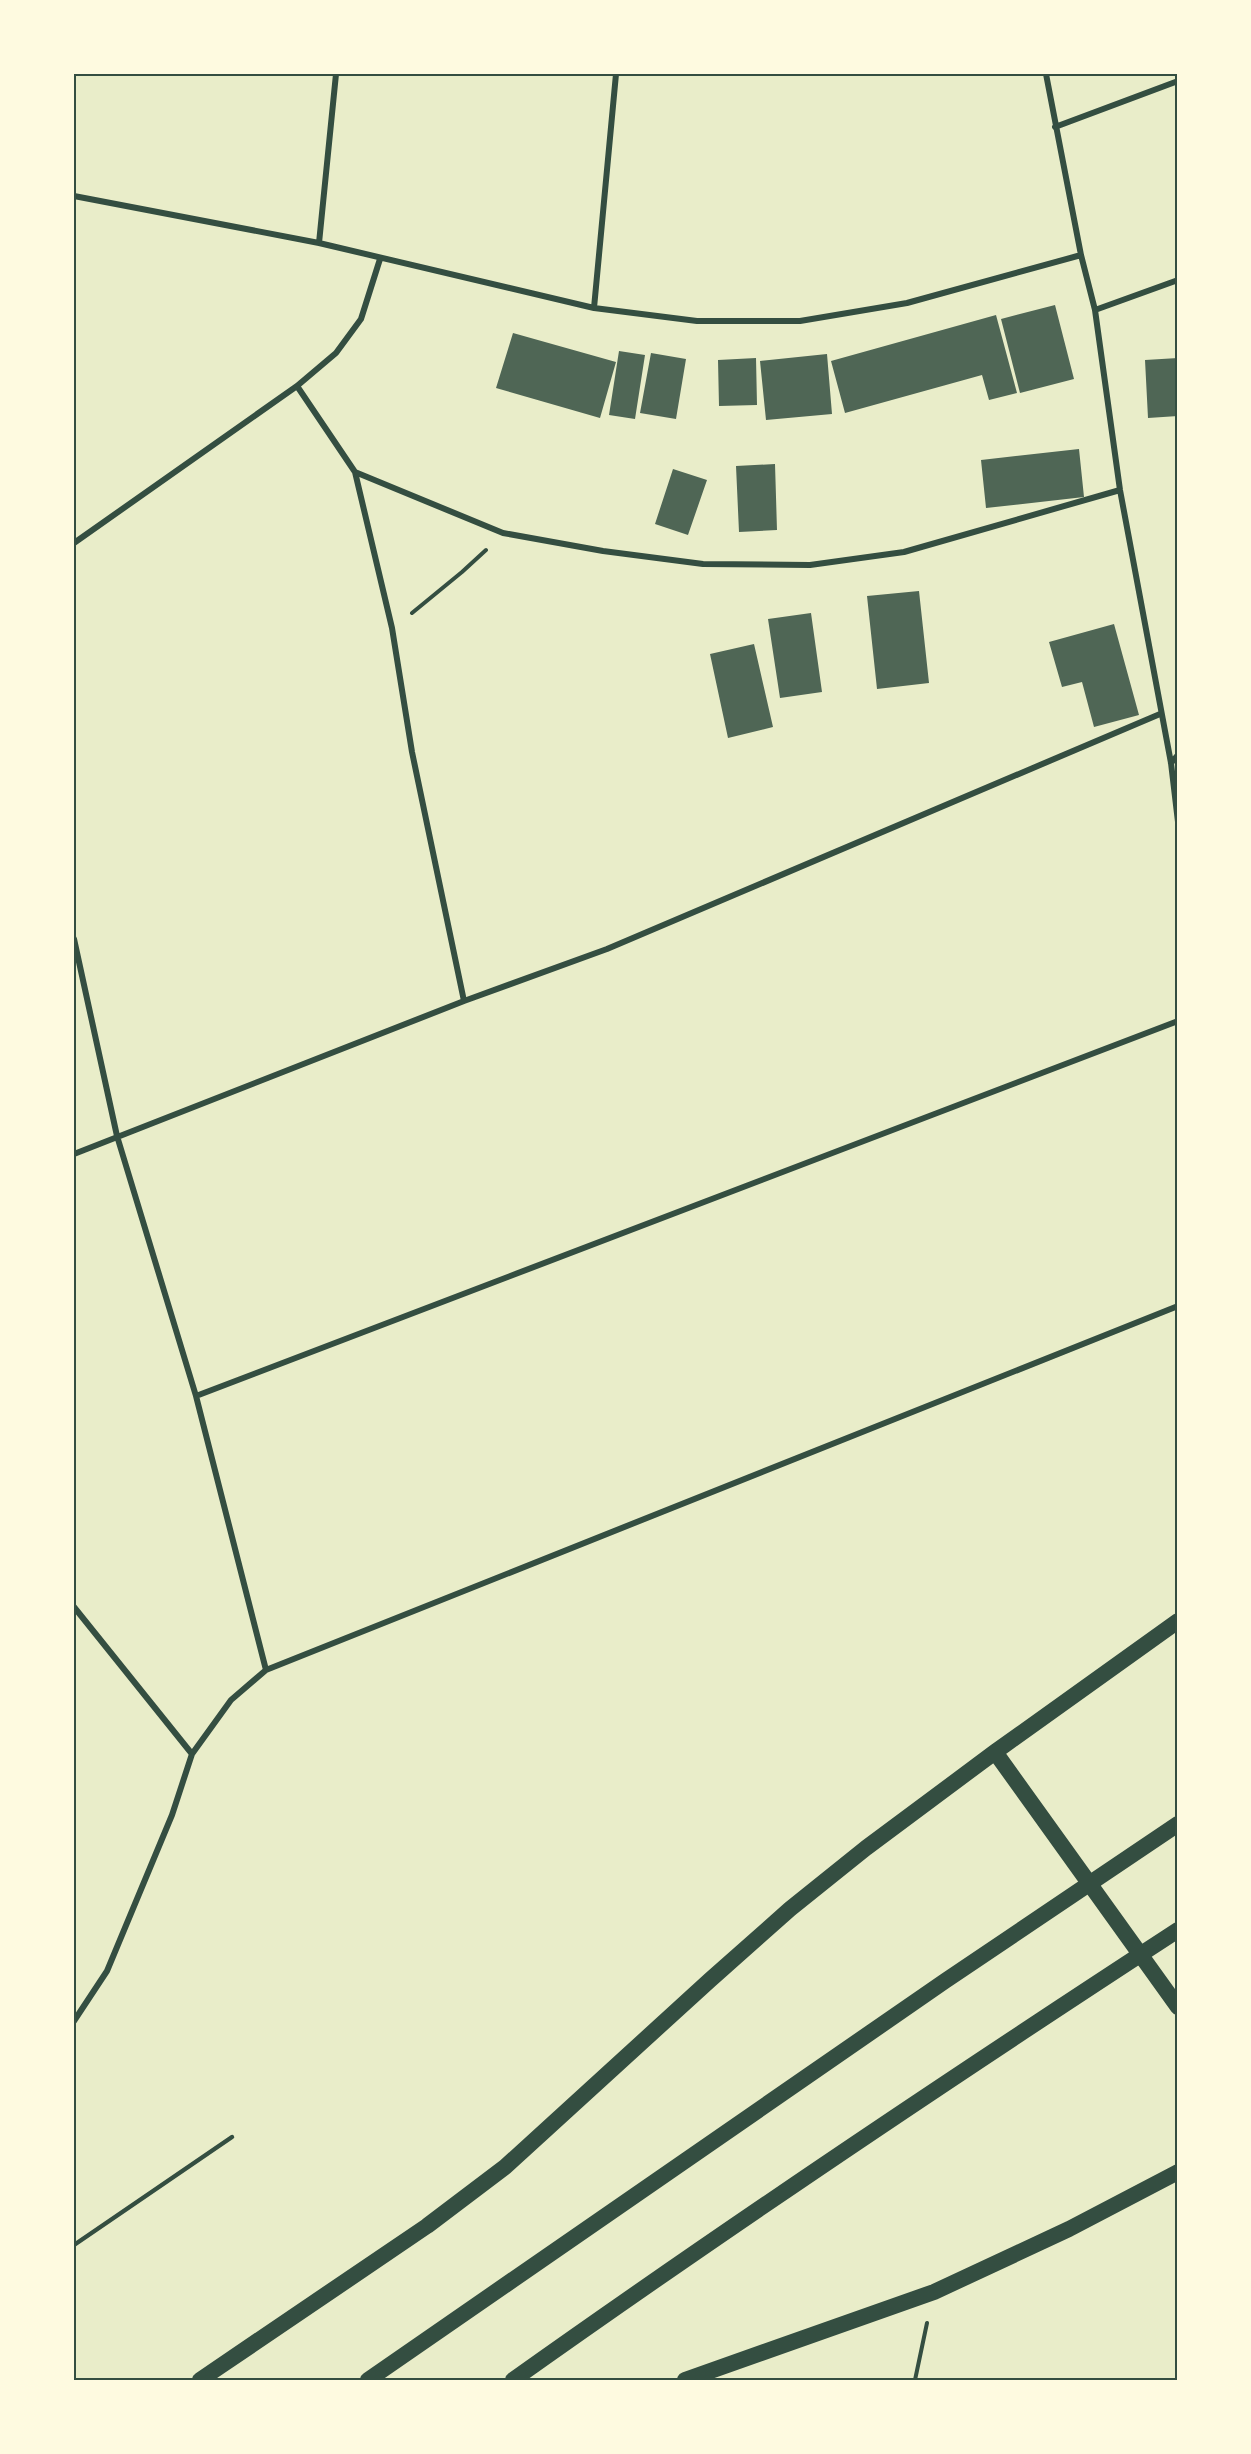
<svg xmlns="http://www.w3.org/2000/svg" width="1251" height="2454" font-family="'Nunito Sans',sans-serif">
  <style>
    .building { fill: #4f6655 }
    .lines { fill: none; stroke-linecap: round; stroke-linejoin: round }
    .path { stroke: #344e41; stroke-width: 4 }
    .service { stroke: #344e41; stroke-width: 4.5 }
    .minor { stroke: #344e41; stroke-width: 6 }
    .trunk { stroke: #344e41; stroke-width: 16 }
    .neatline { fill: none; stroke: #344e41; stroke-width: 2 }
  </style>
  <rect width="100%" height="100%" fill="#e9edc9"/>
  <path class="building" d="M1055,305L1074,379L1020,393L1001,319Z
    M996,315L1017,393L989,400L982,375L845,413L831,361Z
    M513,333L616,362L600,418L496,388Z
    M619,351L645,355L635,419L609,415Z
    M651,353L686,359L676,419L640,413Z
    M827,354L832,414L766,420L760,361Z
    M756,358L757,405L719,406L718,360Z
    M1178,358V416L1148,418L1145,360Z
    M1079,449L1084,497L986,508L981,460Z
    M775,464L777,530L739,532L736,466Z
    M673,469L707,480L688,535L655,524Z
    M919,591L929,683L877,689L867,596Z
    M811,613L822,692L780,698L768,619Z
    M1114,624L1139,715L1094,727L1082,682L1062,687L1049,642Z
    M754,644L773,727L728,738L710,654Z"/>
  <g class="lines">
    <path class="path" d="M412,613L462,572L486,550
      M915,2380L927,2323"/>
    <path class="service" d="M74,2245L232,2137"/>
    <path class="minor" d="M1046,74L1081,255L1095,310L1120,490L1171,763L1178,822
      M1055,127L1178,81
      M74,196L319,243L594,308L697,321H800L907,303L1081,255
      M319,243L336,74
      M594,308L616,74
      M1095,310L1178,280
      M297,386L355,472L392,628L412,752L464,1001
      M355,472L503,533L603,551L703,564L810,565L904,552L1120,490
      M74,543L297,386L336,353L361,319L380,259
      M1171,763L1178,755
      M74,939L117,1136L196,1396L266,1670
      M74,1154L464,1001L607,949L1160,714
      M196,1396L1178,1021
      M74,1607L192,1754
      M74,2021L107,1971L172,1815L192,1754L231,1700L266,1670L1178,1306"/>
    <path class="trunk" d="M995,1752L1178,2007
      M200,2380L427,2226L505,2167L710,1980L790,1909L866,1848L995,1752L1178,1621
      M368,2380L945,1981L1178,1824
      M513,2380C731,2225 954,2076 1178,1930
      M685,2380L934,2292L1069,2229L1178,2172"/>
  </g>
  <rect width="1251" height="2454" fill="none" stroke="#fefae0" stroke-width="150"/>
  <rect x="75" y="75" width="1101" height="2304" class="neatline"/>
</svg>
